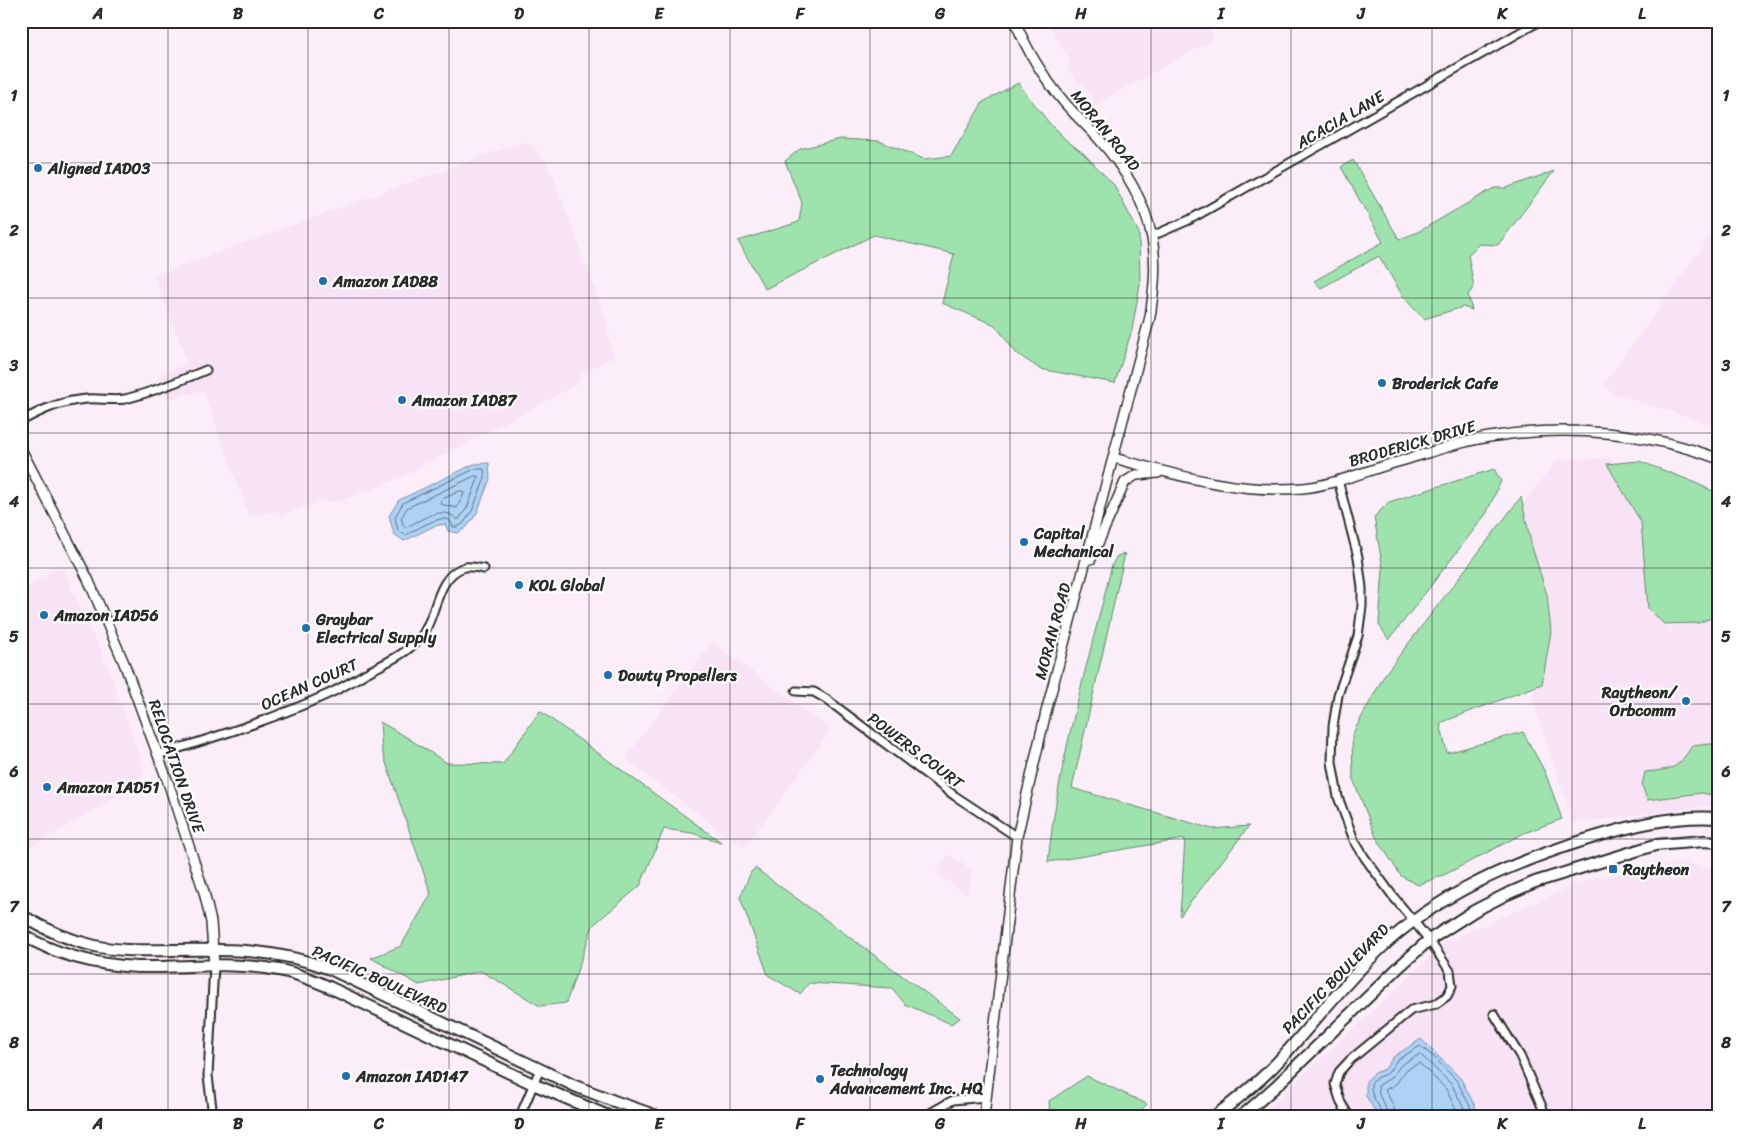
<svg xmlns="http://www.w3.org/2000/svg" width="1740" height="1137" font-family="Sriracha,sans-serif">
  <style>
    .built { fill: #f8e2f5 }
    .green { fill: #9ee3ae; stroke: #64876c }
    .water { fill: #add2f6; stroke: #798fa5 }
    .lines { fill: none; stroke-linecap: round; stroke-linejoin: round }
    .shore { stroke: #5f6e7c; stroke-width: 1 }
    .minor-casing { stroke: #2b2b2b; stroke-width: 11 }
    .tertiary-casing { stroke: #2b2b2b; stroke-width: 12 }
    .secondary-casing { stroke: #2b2b2b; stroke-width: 14 }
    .minor { stroke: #fff; stroke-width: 7 }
    .tertiary { stroke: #fff; stroke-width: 9 }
    .secondary { stroke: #fff; stroke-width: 10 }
    .grid { fill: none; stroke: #2b2b2b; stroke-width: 1; stroke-opacity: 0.55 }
    .poi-dot { fill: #1f6fb2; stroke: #fff; stroke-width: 2 }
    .labels { text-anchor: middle; stroke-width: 4.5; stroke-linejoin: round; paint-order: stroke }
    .street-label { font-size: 16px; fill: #2b2b2b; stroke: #fff }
    .poi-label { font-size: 16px; font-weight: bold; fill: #2b2b2b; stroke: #fff; text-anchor: start }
    .neatline { fill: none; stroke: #2b2b2b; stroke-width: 2 }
    .grid-label { font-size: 16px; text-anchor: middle; font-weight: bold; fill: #2b2b2b }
  </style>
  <rect width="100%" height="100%" fill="#fbeef9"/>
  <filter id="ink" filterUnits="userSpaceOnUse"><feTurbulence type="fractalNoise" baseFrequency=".02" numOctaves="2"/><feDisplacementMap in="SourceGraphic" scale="10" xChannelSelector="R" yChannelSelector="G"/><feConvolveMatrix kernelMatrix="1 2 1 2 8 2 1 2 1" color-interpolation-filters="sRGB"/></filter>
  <g filter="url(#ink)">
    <path class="built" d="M1047,21H1206L1214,39L1096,104L1083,83L1080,85L1066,67L1070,65V62Z
      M521,142L529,144L543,157L554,178L610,330L606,332L615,356L581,374L576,385L398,479L341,501L328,502L322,501L281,515L276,511L249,516L203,390L168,400L158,376L186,364L182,347L154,276Z
      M1719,224V427L1612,393L1604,384Z
      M1611,458L1645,516L1666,629L1719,613V808L1707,806L1573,823L1532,699L1552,615L1520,507L1557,460Z
      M61,566L109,669L142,764L144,775L132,787L21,853V590Z
      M712,642L831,730L744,848L625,759Z
      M949,854L972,870L969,890L966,894L935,872Z
      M1684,862L1719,870V1116H1260L1447,941L1586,880Z"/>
    <path class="green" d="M1018,83L1050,124L1066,140L1083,153L1114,185L1139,233L1140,284L1132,330L1115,383L1040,369L1016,353L995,325L942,303L954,254L874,235L765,289L738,241L799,222L802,203L785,161L800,149L840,139L879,141L924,159L951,156L983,102Z
      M1353,160L1399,239L1416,233L1494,188H1506L1554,171L1498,245L1479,244L1468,255L1474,287L1468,295L1472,310L1463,307L1424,319L1404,298L1379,256L1321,288L1314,281L1383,242L1341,167Z
      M1639,461L1689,480L1719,494V615L1698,623L1664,624L1648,608L1641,522L1607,464Z
      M1494,469L1501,481L1486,514L1389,640L1379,625L1383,569L1374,517L1389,502Z
      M1521,497L1532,547L1547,595L1551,631L1542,684L1440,723L1447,753L1523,732L1545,772L1562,819L1524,833L1446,874L1418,885L1401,876L1376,837L1353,779L1352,735L1385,674Z
      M1125,554L1072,788L1212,829L1249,826L1180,916L1185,839L1048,862C1058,762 1088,663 1112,565L1117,556Z
      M540,711L721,842L692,833L664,829L640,886L593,925L566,1003L540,1006L481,971L419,985L371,958L401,946L431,894L382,751L380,722L403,735L447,763L503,764Z
      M1719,743V796L1701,793L1647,800L1642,785L1645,772C1673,769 1677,770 1692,746Z
      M755,868L960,1018L951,1024L905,1004L892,988L809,983L800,994L768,975L740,897L751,872Z
      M1087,1076L1147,1104L1136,1116H1050L1049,1101Z"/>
    <path class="water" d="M474,464L489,463L490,479L477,513L467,527L458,533L448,531L445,524L434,526L404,541L394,534L389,516L399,500Z
      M1421,1039L1461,1079L1480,1116H1378L1366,1096V1081L1375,1073L1385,1069L1393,1057Z"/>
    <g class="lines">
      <path class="shore" d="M475,469H484L485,478L472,511L463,524L457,527H453C452,524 451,522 449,520C440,514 414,531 406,535L398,531L395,517L403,503Z
        M475,476H478V479L467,508L459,519H456C443,504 421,520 407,527H404L401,518L407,508Z
        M460,491H463L464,494L457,508L440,504L441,500Z
        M1382,1116C1380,1102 1370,1100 1371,1083L1378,1077L1388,1073L1397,1060L1420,1046L1434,1057L1457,1081L1475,1116
        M1388,1116C1387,1105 1377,1098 1378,1086L1392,1077L1401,1065L1420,1054L1452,1085L1468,1116
        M1395,1116L1394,1107L1385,1090L1396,1084L1406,1070L1419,1063L1446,1089L1459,1116"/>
      <defs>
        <path id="minor" d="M1152,236L1189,220L1540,21
          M21,421C44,409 61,401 87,399C99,398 113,401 125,399C153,392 180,381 206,370
          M1338,480L1358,557L1362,588V606L1358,636L1338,695L1333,726L1332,762L1338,797L1354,840L1365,858L1392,895L1429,940L1450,971L1452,986L1447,996L1436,1004L1411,1010L1350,1060L1339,1072L1335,1084L1341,1103L1349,1116
          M796,691L814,692L826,699L955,796L1017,837
          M158,755C214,737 272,720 326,695C340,689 353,681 366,673C385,663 405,655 420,638C437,619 435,575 465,567C470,566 479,568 484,569
          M1494,1014L1520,1056L1546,1116
          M213,1116L208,1076L214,965
          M520,1116L540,1069
          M925,1116L953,1100L986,1097"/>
        <path id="tertiary" d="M21,449L88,579L124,663L169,785L204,892L211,922L214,965
          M1114,458C1176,475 1238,494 1303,488C1335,485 1370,469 1401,461C1432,452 1464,440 1496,436C1570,425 1648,432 1719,459
          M1091,559L1125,482L1136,475L1158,473
          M984,1116L1017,837L1046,712L1150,317C1154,290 1157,264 1152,238C1145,200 1123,166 1098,138C1087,126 1075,115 1064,102C1044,78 1027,51 1015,21"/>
        <path id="secondary" d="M21,915C44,929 68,940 95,946C121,952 149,950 175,950C231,949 277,949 330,969L575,1086L614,1101L657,1116
          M21,934C56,955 97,965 138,967C184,968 232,961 279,970C296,973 313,980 329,987L533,1084L608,1116
          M1215,1116C1235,1101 1255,1085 1273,1067C1309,1029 1341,986 1380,949C1437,895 1511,863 1585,840C1630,826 1671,815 1719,818
          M1242,1116L1275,1087L1401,965L1429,940L1474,911L1505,895L1535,882L1655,845L1704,841L1719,842"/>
      </defs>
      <use href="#minor" class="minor-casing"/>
      <use href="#tertiary" class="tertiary-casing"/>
      <use href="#secondary" class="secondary-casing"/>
      <use href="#minor" class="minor"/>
      <use href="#tertiary" class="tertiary"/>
      <use href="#secondary" class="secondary"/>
    </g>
  </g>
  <path class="grid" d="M168,21V1116M308,21V1116M449,21V1116M589,21V1116M730,21V1116M870,21V1116M1010,21V1116M1151,21V1116M1291,21V1116M1432,21V1116M1572,21V1116M21,163H1719M21,298H1719M21,433H1719M21,568H1719M21,704H1719M21,839H1719M21,974H1719"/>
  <g class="poi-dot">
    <circle cx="38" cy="168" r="5"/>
    <circle cx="323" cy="281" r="5"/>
    <circle cx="1382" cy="383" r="5"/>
    <circle cx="402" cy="400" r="5"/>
    <circle cx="1024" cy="542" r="5"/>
    <circle cx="519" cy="585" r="5"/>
    <circle cx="44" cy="615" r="5"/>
    <circle cx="306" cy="628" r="5"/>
    <circle cx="608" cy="675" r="5"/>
    <circle cx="1686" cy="701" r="5"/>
    <circle cx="47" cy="787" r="5"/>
    <rect x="1608" y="864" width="10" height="10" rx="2.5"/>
    <circle cx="346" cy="1076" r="5"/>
    <circle cx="820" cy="1079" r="5"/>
  </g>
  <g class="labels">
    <g class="street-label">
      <text transform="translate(1340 119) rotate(-30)" y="6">ACACIA LANE</text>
      <text transform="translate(1106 130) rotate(51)" y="6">MORAN ROAD</text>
      <text transform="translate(1412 443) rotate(-16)" y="6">BRODERICK DRIVE</text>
      <text transform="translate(1052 631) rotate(-75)" y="6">MORAN ROAD</text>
      <text transform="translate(309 684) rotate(-24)" y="6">OCEAN COURT</text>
      <text transform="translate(916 750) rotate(37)" y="6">POWERS COURT</text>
      <text transform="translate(177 766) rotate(71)" y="6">RELOCATION DRIVE</text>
      <text transform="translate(1335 978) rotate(-46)" y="6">PACIFIC BOULEVARD</text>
      <text transform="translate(380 979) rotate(24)" y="6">PACIFIC BOULEVARD</text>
    </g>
    <g class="poi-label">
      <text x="48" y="174">Aligned IAD03</text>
      <text x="333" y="287">Amazon IAD88</text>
      <text x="1392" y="389">Broderick Cafe</text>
      <text x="412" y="406">Amazon IAD87</text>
      <text x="1034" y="539">Capital<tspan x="1034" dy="18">Mechanical</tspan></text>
      <text x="529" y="591">KOL Global</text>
      <text x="54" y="621">Amazon IAD56</text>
      <text x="316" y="625">Graybar<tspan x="316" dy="18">Electrical Supply</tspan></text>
      <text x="618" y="681">Dowty Propellers</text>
      <text x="1676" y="698" text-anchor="end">Raytheon/<tspan x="1676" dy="18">Orbcomm</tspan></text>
      <text x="57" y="793">Amazon IAD51</text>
      <text x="1623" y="875">Raytheon</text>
      <text x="830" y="1076">Technology<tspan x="830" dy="18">Advancement Inc. HQ</tspan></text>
      <text x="356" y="1082">Amazon IAD147</text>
    </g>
  </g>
  <rect width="1740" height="1137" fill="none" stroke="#fff" stroke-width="55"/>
  <rect x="28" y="28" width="1684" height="1082" class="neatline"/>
  <g class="grid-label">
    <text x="98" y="19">A</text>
    <text x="238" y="19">B</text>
    <text x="379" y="19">C</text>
    <text x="519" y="19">D</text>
    <text x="659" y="19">E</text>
    <text x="800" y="19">F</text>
    <text x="940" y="19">G</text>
    <text x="1081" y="19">H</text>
    <text x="1221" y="19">I</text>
    <text x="1361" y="19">J</text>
    <text x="1502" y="19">K</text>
    <text x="1642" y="19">L</text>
    <text x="14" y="101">1</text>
    <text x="1726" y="101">1</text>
    <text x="14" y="236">2</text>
    <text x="1726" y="236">2</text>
    <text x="14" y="371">3</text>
    <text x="1726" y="371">3</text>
    <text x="14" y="507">4</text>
    <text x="1726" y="507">4</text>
    <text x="14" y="642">5</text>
    <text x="1726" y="642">5</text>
    <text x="14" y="777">6</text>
    <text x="1726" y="777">6</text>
    <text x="14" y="912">7</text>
    <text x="1726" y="912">7</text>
    <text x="14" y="1048">8</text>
    <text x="1726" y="1048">8</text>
    <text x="98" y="1129">A</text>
    <text x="238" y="1129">B</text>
    <text x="379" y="1129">C</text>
    <text x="519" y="1129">D</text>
    <text x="659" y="1129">E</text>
    <text x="800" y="1129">F</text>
    <text x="940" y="1129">G</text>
    <text x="1081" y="1129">H</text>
    <text x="1221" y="1129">I</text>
    <text x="1361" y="1129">J</text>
    <text x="1502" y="1129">K</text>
    <text x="1642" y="1129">L</text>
  </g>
</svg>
